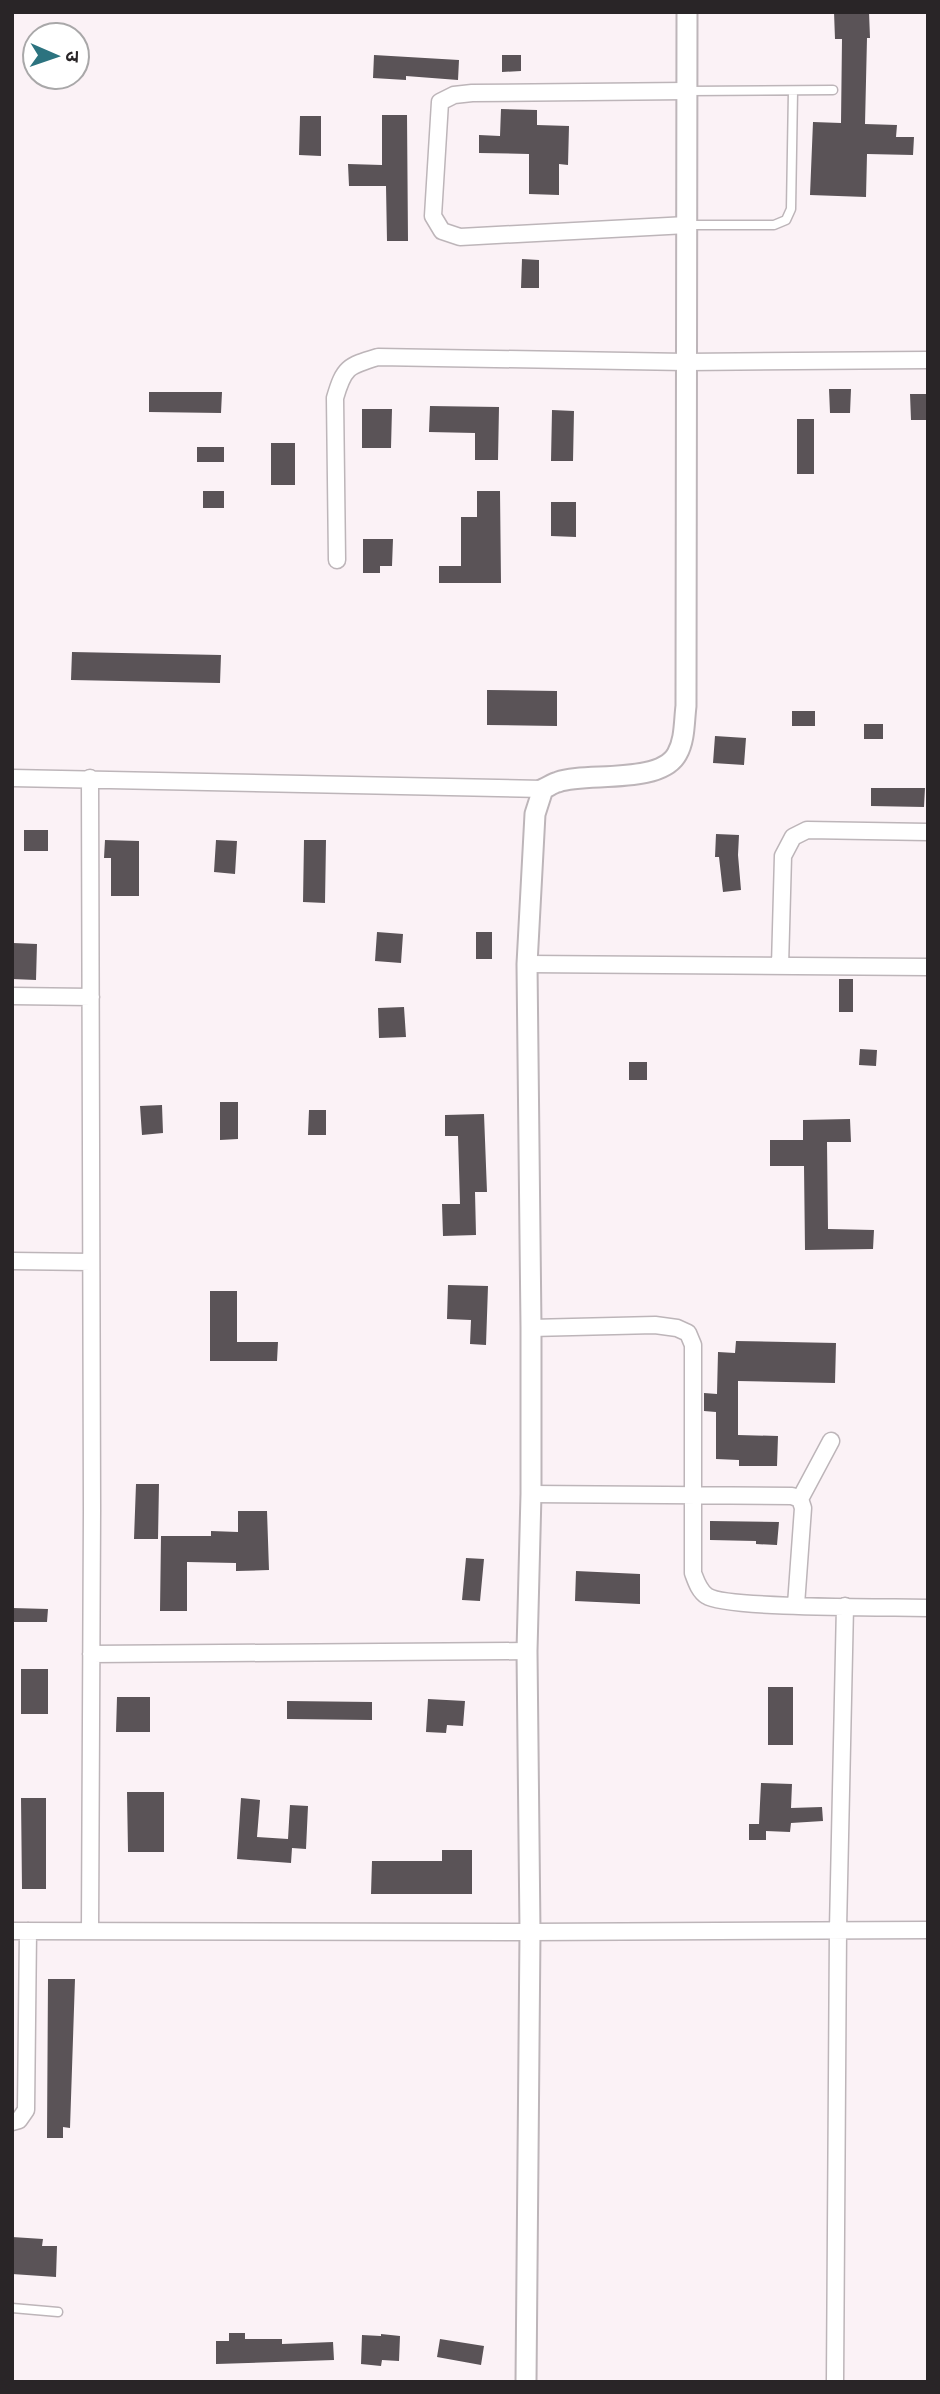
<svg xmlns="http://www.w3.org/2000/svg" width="940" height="2394" font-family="Commissioner,'Noto Sans Devanagari',sans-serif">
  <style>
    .building { fill: #5a5357 }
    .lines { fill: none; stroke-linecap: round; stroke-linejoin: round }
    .service-casing { stroke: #bdb5b9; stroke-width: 11 }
    .minor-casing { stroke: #bdb5b9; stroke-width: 19 }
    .tertiary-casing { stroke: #bdb5b9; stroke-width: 23 }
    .service { stroke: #fff; stroke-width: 8 }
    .minor { stroke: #fff; stroke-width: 16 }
    .tertiary { stroke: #fff; stroke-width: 19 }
  </style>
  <rect width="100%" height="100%" fill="#fbf2f6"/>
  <path class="building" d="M834,12H869L870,38H867L865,124L897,125L896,137H914L913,155L867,154L866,197L810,195L813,122L841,123L842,39H835Z
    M374,55L459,60L458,80L406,76V80L373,78Z
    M502,55H521V71L502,72Z
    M501,109L537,110V125L569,126L568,165L559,164V195L529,194V154L479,153V135L500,136Z
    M382,115H407L408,241H387L386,186H349L348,164L382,165Z
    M300,116H321V156L299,155Z
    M522,259L539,260V288H521Z
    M829,389H851L850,413H830Z
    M149,392H222L221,413L149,412Z
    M910,394H927V420H911Z
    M430,406L499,407L498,460H475V433L429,432Z
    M362,409H392L391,448H362Z
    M552,410L574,411L573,461H551Z
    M797,419H814V474H797Z
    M271,443H295V485H271Z
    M197,447H224V462H197Z
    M203,491H224V508H203Z
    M477,491H500L501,583H439V566H461V517H477Z
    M551,502H576V537L551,536Z
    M363,539H393L392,566H380V573H363Z
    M72,652L221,655L220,683L71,680Z
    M487,690L557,691V726L487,725Z
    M792,711H815V726H792Z
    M864,724H883V739H864Z
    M715,736L746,738L744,765L713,763Z
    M871,788H925L924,807L871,806Z
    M24,830H48V851H24Z
    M716,834L739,835L738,855L741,890L723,892L719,857H715Z
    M105,840L139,841V896H111V858H104Z
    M216,840L237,841L235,874L214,872Z
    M304,840H326L325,903L303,902Z
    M377,932L403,934L401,963L375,961Z
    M476,932H492V959H476Z
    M13,943L37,944L36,980L12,979Z
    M839,979H853V1012H839Z
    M404,1007L406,1037L379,1038L378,1008Z
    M860,1049L877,1050L876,1066L859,1065Z
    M629,1062H647V1080H629Z
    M220,1102H238V1139L220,1140Z
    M162,1105L163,1133L142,1135L140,1106Z
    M309,1110H326V1135H308Z
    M484,1114L487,1192H475L476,1235L443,1236L442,1204H460L458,1136H445V1115Z
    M850,1119L851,1142H827L828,1229L874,1230L873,1249L805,1250L804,1166H770V1140H803V1120Z
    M448,1285L488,1286L486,1345L470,1344L471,1320L447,1319Z
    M210,1291H237V1342H278L277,1361H210Z
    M736,1341L836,1343L835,1383L738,1381V1435L778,1436L777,1466H739V1460L716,1459V1412L704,1411V1393L717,1394L718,1352L735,1353Z
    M136,1484H159L158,1539H134Z
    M238,1511H267L269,1570L236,1571V1563L187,1562V1611H160L161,1536H211V1531L238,1532Z
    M710,1521L779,1522L777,1545L756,1544V1541L710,1540Z
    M466,1558L484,1559L480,1601L462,1600Z
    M576,1571L640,1574V1604L575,1601Z
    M12,1608L48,1609L47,1622H12Z
    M21,1669H48V1714H21Z
    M768,1687H793V1745H768Z
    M117,1697H150V1732H116Z
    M428,1699L465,1701L463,1726L447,1725L446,1733L426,1732Z
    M287,1701L372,1702V1720L287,1719Z
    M761,1783L792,1784L791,1808L822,1807L823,1821L791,1823L790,1832L766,1831V1840H749V1824H759Z
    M127,1792H164V1852H128Z
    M21,1798H46V1889H22Z
    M241,1798L260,1800L257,1837L288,1839L290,1805L308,1806L306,1849L292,1848L291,1863L237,1859Z
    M442,1850H472V1894H371L372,1861H442Z
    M48,1979H75L70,2128L63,2127V2138H47Z
    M12,2237L43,2239L42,2246H57L56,2277L12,2274Z
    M229,2333H245V2339H282V2344L333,2342L334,2360L216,2364V2341H229Z
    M381,2334L400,2336L399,2361L382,2360L381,2366L361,2364L362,2335L381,2336Z
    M440,2339L484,2346L481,2365L437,2357Z"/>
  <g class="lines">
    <defs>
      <path id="service" d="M687,91L833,90
        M687,225H774L786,220L791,209L793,91
        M12,2308L58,2312"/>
      <path id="minor" d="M687,225L460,237L442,231L433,216L440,102L454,95L472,93L687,91
        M337,560L335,398C344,367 348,366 378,357L686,362L928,360
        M12,778L543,789
        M90,778L92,1511L90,1931
        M527,964L928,967
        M780,966L783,856L793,837L807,830L928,832
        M12,996L91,997
        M12,1261L91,1262
        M531,1328L655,1325L677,1328L688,1333L693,1345V1573C696,1581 699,1591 707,1596C726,1609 894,1607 928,1608
        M531,1494L792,1496L800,1499L803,1508L796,1605
        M800,1499L831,1441
        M91,1654L527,1651
        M12,1931L530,1932L928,1930
        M12,2122L19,2120L26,2110L28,1931
        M835,2382L838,1929L845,1606"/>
      <path id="tertiary" d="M526,2382L530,1932L527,1651L531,1494V1328L527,964L535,814L543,789C548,787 553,783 558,782C585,772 660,785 677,754C685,740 684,722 686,706L687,12"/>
    </defs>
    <use href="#service" class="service-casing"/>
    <use href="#minor" class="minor-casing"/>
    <use href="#tertiary" class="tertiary-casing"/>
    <use href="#service" class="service"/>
    <use href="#minor" class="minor"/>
    <use href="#tertiary" class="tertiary"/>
  </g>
  <rect width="940" height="2394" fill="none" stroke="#292527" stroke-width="28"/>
  <g transform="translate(56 56) rotate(92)"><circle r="33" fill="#ffffff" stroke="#a9a8a9" stroke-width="2"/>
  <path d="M0-5L12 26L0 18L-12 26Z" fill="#2c737f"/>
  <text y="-10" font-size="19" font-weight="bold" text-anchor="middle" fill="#292527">उ</text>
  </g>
</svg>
